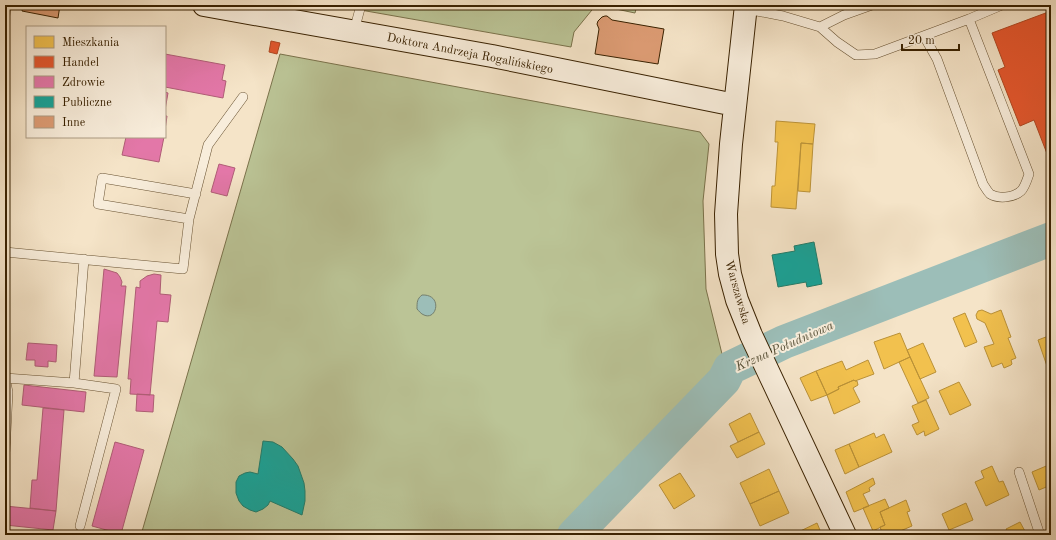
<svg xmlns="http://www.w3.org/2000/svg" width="1056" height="540" font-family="'Old Standard TT',serif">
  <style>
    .green { fill: #bbc496; stroke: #7a724b }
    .water { fill: #9cbeb8; stroke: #747f6e }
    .homes { fill: #f2c14e; stroke: #ba9137 }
    .shops { fill: #e4572e; stroke: #b14720 }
    .health { fill: #e377a8; stroke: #b05d76 }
    .public { fill: #17a398; stroke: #217c6a }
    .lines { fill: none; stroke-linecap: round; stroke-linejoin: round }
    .river { stroke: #9cbeb8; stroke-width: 34 }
    .building { fill: #dc9b73; stroke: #392100 }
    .lane-casing { stroke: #685232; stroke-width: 10 }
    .secondary-casing { stroke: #392100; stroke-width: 24 }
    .lane { stroke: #f8eddb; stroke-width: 9 }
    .secondary { stroke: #f8eddb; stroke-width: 22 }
    .labels { text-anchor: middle; stroke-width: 4; stroke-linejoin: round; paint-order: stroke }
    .street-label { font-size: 12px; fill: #392100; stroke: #f8eddb }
    .water-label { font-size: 13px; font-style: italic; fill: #575037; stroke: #f8eddb }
  </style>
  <rect width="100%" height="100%" fill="#f5e4c8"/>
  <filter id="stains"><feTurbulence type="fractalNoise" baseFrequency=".005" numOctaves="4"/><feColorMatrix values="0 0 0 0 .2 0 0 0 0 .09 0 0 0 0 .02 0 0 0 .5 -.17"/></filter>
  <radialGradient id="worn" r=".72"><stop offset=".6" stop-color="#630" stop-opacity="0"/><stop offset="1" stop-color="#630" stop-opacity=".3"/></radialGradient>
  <path class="green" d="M332,5H596L574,32L571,47Z
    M597,5H637L635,13Z
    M280,54L700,132L709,144L703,201L706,289L723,358L555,535H141Z"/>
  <path class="water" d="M422,295C443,294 437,321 424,315C421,314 419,311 417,309C417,302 417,299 422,295Z"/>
  <path class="homes" d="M776,121L815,124L813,144L801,143L796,209L771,207L772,186H775L778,142H775Z
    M801,143L813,144L810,192L798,191Z
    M982,310L991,314L1001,310L1011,337L1008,338L1016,358L1011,360L1012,364L1011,365L1004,368L1002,363L992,367L984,347L994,344L985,323L977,319L976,315L978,311Z
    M965,313L977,342L965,347L953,318Z
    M900,333L910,357L884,369L874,342Z
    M1051,335V368L1048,369L1038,340Z
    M923,343L936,372L920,379L907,350Z
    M910,357L929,398L918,403L899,362Z
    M868,360L874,374L855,381L854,380L838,387L839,389L827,395L816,371L842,361L846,370Z
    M816,371L827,395L811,401L800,378Z
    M854,380L855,381H857L858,385L853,388L860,402L834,414L827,395L839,389L838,387Z
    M959,382L971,405L950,415L939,391Z
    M926,400L939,429L925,436L924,431L917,435L912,425L919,422L912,406Z
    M750,413L759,432L738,442L729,424Z
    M759,432L765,444L737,458L730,446Z
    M874,433L876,438L884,434L892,452L859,467L849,444Z
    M849,444L859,467L845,474L835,450Z
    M1051,464V485L1039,490L1032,472Z
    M992,466L999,482L1003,481L1009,495L986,506L975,482L984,478L981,471Z
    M769,469L779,491L750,504L740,483Z
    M680,473L695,496L674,509L659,485Z
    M873,478L875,484L869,488L870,491L863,494L869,506L854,512L846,492Z
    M779,491L789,513L760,526L750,504Z
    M885,499L889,508L880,512L885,525L873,531L863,508Z
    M906,500L910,511L907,512L912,526L891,535H883L880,527L885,525L880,512Z
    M966,503L973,520L949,530L942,514Z
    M1020,522L1026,533L1028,532L1030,535H1009L1006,529Z
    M817,523L822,535H792Z"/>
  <path class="shops" d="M1051,11V164L1034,120L1020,126L998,70L1005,67L992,33Z
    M271,41L280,43L277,54L269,52Z"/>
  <path class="health" d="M165,54L225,65L222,80L226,81L223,98L165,87Z
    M165,92L168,93L165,110Z
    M165,116H167L165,130Z
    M126,137H164L159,162L122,155Z
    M219,164L235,168L227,196L211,192Z
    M104,269L117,273L120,277L122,282L121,286H126L117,377L94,376Z
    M154,274L161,275L160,294L171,295L168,322L157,321L150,395L130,394L131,379H128L136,287L140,288V281L147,276Z
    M28,343L57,345L56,362L48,361V367L35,366V360H26Z
    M24,385L86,392L84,412L22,405Z
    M137,394L154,395L153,412L136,411Z
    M43,408L64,410L56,511L30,508L32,480H37Z
    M115,442L144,450L121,534L92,526Z
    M5,506L56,511L53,530L5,525Z"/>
  <path class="public" d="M814,242L822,284L807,287L806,282L778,287L772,255L795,251L794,246Z
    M263,441L273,442L282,447L293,459L298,466L304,483L305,491V501L302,515L270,501L268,505L263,509L256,512L250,510L243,506L239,501L236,493V482L239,476L245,473L250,472L258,474Z"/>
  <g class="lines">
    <path class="river" d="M574,535L724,380L730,368L784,342L1051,239"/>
  </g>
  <path class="building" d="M23,5H60L58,18L22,11Z
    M605,16H607L612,20L664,29L658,64L595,54L599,29L597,24L598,21L602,17Z"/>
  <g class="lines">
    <defs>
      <path id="lane" d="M746,9L783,16L820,27L837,42L856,55L875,54L969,19L1002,5
        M5,16L6,5
        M820,27L844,15L872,5
        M354,31L361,5
        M924,36L937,59L983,184C985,187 987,191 990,194C998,199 1013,198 1021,191C1025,187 1027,180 1029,174L969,19
        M196,194L102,178L98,204L189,219L208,145L243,97
        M5,252L183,269L189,219
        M5,378L74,383L84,259
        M5,378L8,392L5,453
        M74,383L116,389L80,526
        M1019,472L1040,535"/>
      <path id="secondary" d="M204,5L492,56L735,105
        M746,5L731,144L726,214L727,254L730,274L737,300L751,335L845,535"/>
    </defs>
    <use href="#lane" class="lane-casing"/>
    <use href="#secondary" class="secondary-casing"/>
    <use href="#lane" class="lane"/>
    <use href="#secondary" class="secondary"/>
  </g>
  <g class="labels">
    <g class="street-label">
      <text transform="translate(470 53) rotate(11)" y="4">Doktora Andrzeja Rogalińskiego</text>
      <text transform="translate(738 292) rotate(74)" y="4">Warszawska</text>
    </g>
    <g class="water-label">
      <text transform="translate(784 345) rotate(-24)" y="5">Krzna Południowa</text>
    </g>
  </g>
  <rect width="1056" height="540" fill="none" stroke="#f5e4c8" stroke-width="20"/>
  <rect x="6" y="6" width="1044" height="528" fill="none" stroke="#392100" stroke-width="2"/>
  <rect x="10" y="10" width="1036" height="520" fill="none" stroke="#392100"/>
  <rect x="26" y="26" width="140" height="112" fill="#f8eddb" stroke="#ac9b83"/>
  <rect x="34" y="36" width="20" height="12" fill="#f2c14e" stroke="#ac9b83"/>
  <text x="62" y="46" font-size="12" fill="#392100">Mieszkania</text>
  <rect x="34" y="56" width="20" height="12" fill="#e4572e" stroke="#ac9b83"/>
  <text x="62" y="66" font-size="12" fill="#392100">Handel</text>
  <rect x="34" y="76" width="20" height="12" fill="#e377a8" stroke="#ac9b83"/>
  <text x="62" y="86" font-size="12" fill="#392100">Zdrowie</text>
  <rect x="34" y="96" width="20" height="12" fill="#17a398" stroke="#ac9b83"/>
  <text x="62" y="106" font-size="12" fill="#392100">Publiczne</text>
  <rect x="34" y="116" width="20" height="12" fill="#dc9b73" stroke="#ac9b83"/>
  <text x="62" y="126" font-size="12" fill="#392100">Inne</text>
  <path d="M902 44v6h57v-6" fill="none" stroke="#392100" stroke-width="2"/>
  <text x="908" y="44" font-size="12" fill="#392100" stroke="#f8eddb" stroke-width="3" paint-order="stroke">20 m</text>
  <rect width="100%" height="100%" filter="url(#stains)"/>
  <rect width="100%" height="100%" fill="url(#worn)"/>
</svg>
